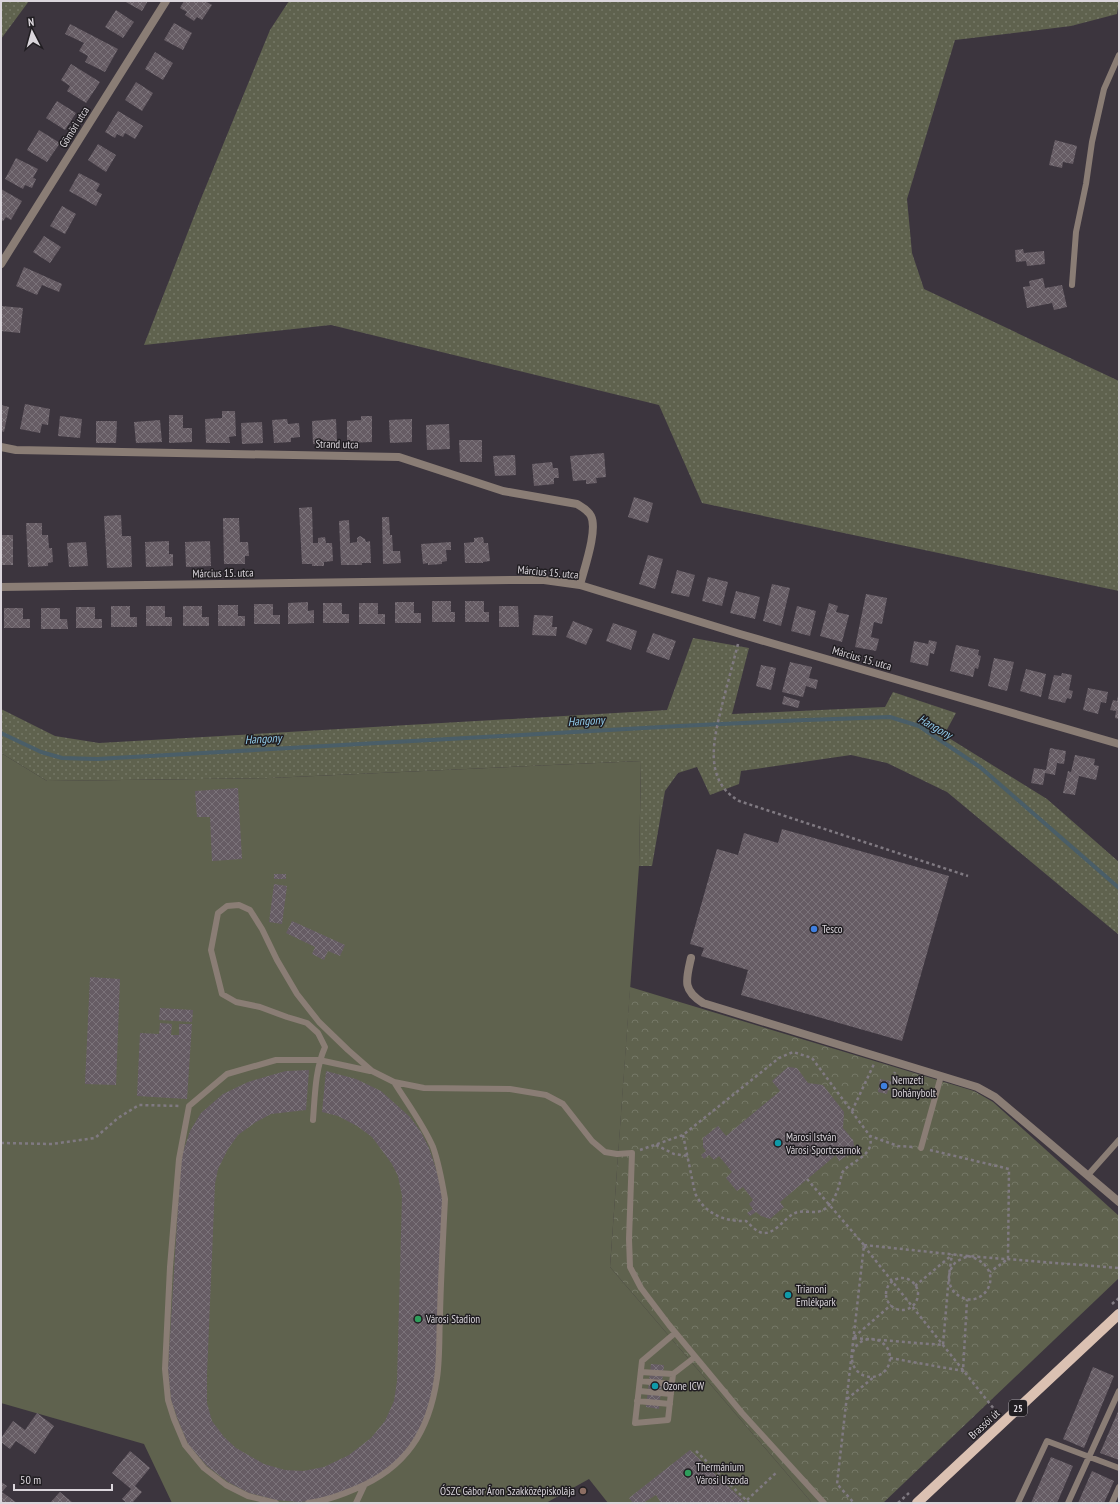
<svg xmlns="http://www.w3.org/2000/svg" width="1120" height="1504" font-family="'PT Sans Narrow',sans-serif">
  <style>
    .grass { fill: url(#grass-dots) }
    .park { fill: url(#park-crowns) }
    .pitch { fill: #5f624e }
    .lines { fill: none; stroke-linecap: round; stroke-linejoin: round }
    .stream { stroke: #4a5e68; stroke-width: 4 }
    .building { fill: url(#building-cross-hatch) }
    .path { stroke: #807a82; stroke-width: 2.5; stroke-dasharray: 3 3; stroke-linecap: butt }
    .service { stroke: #8a7d75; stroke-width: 6 }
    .minor { stroke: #8a7d75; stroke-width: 8 }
    .primary { stroke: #dbc1b2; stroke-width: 10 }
    .shop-dot { fill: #3f7fe0; stroke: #211e22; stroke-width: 1.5 }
    .culture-dot { fill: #0f9aa8; stroke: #211e22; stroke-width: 1.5 }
    .leisure-dot { fill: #2e9e5b; stroke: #211e22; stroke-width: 1.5 }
    .education-dot { fill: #8d6e63; stroke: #211e22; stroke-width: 1.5 }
    .labels { text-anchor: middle; stroke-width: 3; stroke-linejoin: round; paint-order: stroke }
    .shield { fill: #211e22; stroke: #a39fa4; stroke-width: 1 }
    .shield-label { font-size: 10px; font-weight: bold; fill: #dbd6dc }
    .street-label { font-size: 11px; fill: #dbd6dc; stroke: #211e22 }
    .poi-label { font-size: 11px; fill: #dbd6dc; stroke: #211e22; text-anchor: start }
    .water-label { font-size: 12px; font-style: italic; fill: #8fc9e7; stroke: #211e22 }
  </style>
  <defs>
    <pattern id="grass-dots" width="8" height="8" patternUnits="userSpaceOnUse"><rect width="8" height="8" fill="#5f624e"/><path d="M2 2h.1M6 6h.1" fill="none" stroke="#757867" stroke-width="1.8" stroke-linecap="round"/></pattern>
    <pattern id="park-crowns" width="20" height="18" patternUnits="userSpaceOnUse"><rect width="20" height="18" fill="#5f624e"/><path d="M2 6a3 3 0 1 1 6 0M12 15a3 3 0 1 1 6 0" fill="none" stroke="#757867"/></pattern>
    <pattern id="building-cross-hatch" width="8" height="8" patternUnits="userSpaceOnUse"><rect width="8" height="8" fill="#665c64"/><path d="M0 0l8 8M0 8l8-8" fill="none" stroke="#7b737a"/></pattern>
  </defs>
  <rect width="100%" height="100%" fill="#3c353e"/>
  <path class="grass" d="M1,1H29L1,39Z
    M289,1H1119L1117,14L1071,26L955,40L907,199L912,253L924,289L1119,381V591L702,503L659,405L331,325L144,345L200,201L270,30Z
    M693,638L749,648L732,714L885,707L893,692L956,713L944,735L1047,799L1119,862V935L947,792L887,763L851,755L741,771L739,784L710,795L697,767L678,773L665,791L652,866H639L641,761L271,778L47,781L1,753V709L55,736L99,743L667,710Z"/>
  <path class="park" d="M630,987L974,1091L993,1102L1119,1216V1278L883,1503H812L610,1267Z"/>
  <path class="pitch" d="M1,753L47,781L271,778L641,761L639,866L610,1267L812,1503H608L589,1479L546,1503H172L144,1444L1,1403Z"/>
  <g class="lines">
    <path class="stream" d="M1,733L41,752L62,758L97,759L679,726L806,720L890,717L919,726L980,767L1119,888"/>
  </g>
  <path class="building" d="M124,1H148L142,11Z
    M184,1H205L212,5L202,20L197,17L194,21L185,15L187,12L180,8Z
    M116,10L134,22L123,38L105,27Z
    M174,23L192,33L183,50L164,40Z
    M70,24L118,49L105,72L85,62L88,56L79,51L84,43L65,34Z
    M155,52L173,63L163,80L145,69Z
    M71,64L100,82L86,103L67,91L70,86L61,80Z
    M136,82L153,93L142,111L125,100Z
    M57,101L76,113L65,130L46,118Z
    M118,111L143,126L135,139L125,133L123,137L117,134L115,138L105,132Z
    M39,130L60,143L47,162L27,150Z
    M1055,140L1077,146L1073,164L1063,162L1062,168L1049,165Z
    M98,144L116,155L106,172L88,160Z
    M16,158L38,169L33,178L36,179L32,188L25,185L23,189L5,179Z
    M79,173L100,184L96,191L102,194L96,206L69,191Z
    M1,189L22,201L11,220L6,217L3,221L1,220Z
    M62,206L76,214L65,234L50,226Z
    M44,236L61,247L50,263L33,252Z
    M1023,249L1024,253L1044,251L1045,264L1027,266L1026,261L1016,262L1015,250Z
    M24,267L62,284L59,292L42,285L37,295L16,286Z
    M1043,278L1045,288L1062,285L1067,307L1054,310L1052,303L1027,308L1023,287L1030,286L1029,281Z
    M1,306L23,308L20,333L1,331Z
    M25,404L50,409L48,425L42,424L40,433L20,429Z
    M1,405L9,407L4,432L1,431Z
    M222,411H235L236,436L229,437L230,443H206L205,419L222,418Z
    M169,415H183V428H192V442L169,443Z
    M60,416L82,419L80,438L58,436Z
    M361,416H372V442L347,443V421L361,420Z
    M287,419L288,424L299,423L300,437L291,438V442L274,443L272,420Z
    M336,419L337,443L313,444L312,421Z
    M412,419V442L390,443L389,420Z
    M160,420L162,442L136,443L134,422Z
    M96,421H117L116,443H96Z
    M262,422L263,443L242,444L241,423Z
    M449,424L450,449L427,450L426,425Z
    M459,440H482V462H460Z
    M604,453L606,477L596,478L597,483L586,484V480L573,481L570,456Z
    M515,455L516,475L495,476L493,456Z
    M552,462L553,468H558L559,478H554V484L534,486L532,464Z
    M634,497L653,503L648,523L628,517Z
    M312,507L313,543H318V538L325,537L326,543H332L333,561L324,562V566H312V564H302L299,508Z
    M121,515L122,536H131L132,567L107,568L104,516Z
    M382,517H389L390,535H392L393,551H400L401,563L383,564Z
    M223,518H239L240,542H248L249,556H245V564H224Z
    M349,520L350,543L357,542V538L360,536L365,539L366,542L370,541L371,563H362V565H341L339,521Z
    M26,523H42V535H48L49,548H52L53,562L48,563V566L28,567Z
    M2,535H13V565H1Z
    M483,537L484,543H488L490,561L483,562V563H465L464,543L474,542V538Z
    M169,541V554H173V566L146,567L145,542Z
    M210,541L211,566L186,567L185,542Z
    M86,542L88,566L69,567L67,543Z
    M451,542V550H446L447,561L442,562V564L428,565V563L423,564L421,544Z
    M648,555L663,559L655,589L639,584Z
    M677,570L695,575L689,597L671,593Z
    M708,577L728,582L722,606L702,601Z
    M772,584L790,588L781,626L763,621Z
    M736,591L760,597L755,619L730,613Z
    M866,594L887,598L882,624L874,622L871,637L879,639L876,651L855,647Z
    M432,601H451V612H455V622H432Z
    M465,601H484V612H489V622H465Z
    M308,602V611L314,610V623L288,624V603Z
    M395,602H414V613H421V623H395Z
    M323,603H342V614H349V623H323Z
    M359,603H378V614H385V624H359Z
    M829,603L838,606L836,612L849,615L842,642L820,636Z
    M254,604H273V615H280V624H254Z
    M218,605H238V616H245V626H218Z
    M111,606H130V617H137V627H111Z
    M146,606H165V617H172V626H146Z
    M183,606H202V617H209V626H183Z
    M499,606H518L519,627H499Z
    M797,606L816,611L810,636L791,631Z
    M76,607H95V619H102V628H76Z
    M4,608H23V619H30V628H4Z
    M41,608H60V619H67L68,629H41Z
    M534,615L553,616L552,627H557L556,636L532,635Z
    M573,621L593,629L586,645L566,637Z
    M613,623L637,631L631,650L606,641Z
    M653,633L676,641L669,660L646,652Z
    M929,640L937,642L934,654L930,653L928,666L910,662L914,641L928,644Z
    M956,645L979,650L978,655L981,656L978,669L975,668L973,677L950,671Z
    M994,658L1014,662L1007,691L988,686Z
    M790,662L812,667L809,678L818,680L816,689L806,686L803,697L782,692Z
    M761,665L776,668L771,690L756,686Z
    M1026,669L1046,674L1041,697L1020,691Z
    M1062,673L1072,675L1069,690L1073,691L1071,699L1067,698L1065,703L1048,699L1054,675L1061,676Z
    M1088,688L1108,692L1106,703L1101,702L1098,714L1083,710Z
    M784,696L800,701L798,708L782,704Z
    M1118,696H1119V719L1115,718L1116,711L1110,710L1113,700L1117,701Z
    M1050,748L1066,751L1064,764L1057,763L1055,775L1045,773L1043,785L1031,783L1034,768L1046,770Z
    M1075,755L1095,759L1094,765L1099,766L1096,780L1079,776L1075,795L1063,793L1068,771L1071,772Z
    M238,788L242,859L212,861L210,817H197L195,791Z
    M782,829L949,876L902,1041L741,995L748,970L701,956L704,948L690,944L717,849L738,855L744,833L778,843Z
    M274,874H286V879H274Z
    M274,884L287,886L282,924L269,922Z
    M292,921L345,945L340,956L328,951L324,960L312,954L315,947L286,933Z
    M90,977L120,979L116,1085L85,1084Z
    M160,1008L193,1010L192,1022L159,1020Z
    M160,1023L172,1024L171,1035H179V1024H192L187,1099L137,1096L140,1033L159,1034Z
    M788,1067L797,1068L808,1083L823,1085L844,1112L843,1128L853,1140L855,1150L839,1161L836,1155L780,1202L784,1207L770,1219L761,1216L756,1212L750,1216L747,1213L753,1209L749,1204L753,1200L743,1187L737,1191L726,1178L732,1172L719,1156L714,1160L709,1155L704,1159L701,1155L706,1151L703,1147V1138L718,1126L726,1136L780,1091L772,1081Z
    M309,1070L306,1110L271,1114L256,1122L238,1135L228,1149L218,1169L215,1184L207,1374V1403L212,1421L224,1437L236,1448L264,1464L285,1470L303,1471L324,1467L349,1455L371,1438L385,1421L394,1401L397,1381L402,1196L398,1176L392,1164L372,1137L357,1126L338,1116L322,1112L326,1071L356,1079L381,1091L410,1117L421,1132L429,1148L437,1172L443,1199L436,1377L428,1407L420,1432L397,1463L364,1484L322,1500L299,1502L276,1500L249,1493L228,1482L207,1466L188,1444L178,1420L171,1400L168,1369L181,1158L190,1131L201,1113L223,1094L248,1082L268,1076L286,1071Z
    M880,1079L890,1081L887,1094L878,1092Z
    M651,1364L664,1365L659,1409L646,1407Z
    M1093,1367L1114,1376L1084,1448L1063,1439Z
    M1119,1409V1460L1100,1453Z
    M37,1413L54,1426L35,1454L16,1441L10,1449L1,1442V1438L13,1421L25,1430Z
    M690,1450L745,1502L744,1503H661L656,1495L643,1503H633L629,1498Z
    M130,1451L150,1468L135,1486L142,1492L132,1503H127L122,1499L131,1489L112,1473Z
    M1051,1457L1073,1466L1057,1503H1031Z
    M1092,1471L1114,1481L1104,1503H1078Z
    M1,1482L7,1486L2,1492L17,1503H1Z
    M60,1492L73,1503H50Z"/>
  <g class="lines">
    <path class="path" d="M738,644C733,663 728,682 723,701C715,735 701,779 739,801L968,876
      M888,1090L895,1072
      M852,1111L874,1064
      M683,1135L695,1193C704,1213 724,1222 746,1221C751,1225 756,1232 763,1233C775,1234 784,1219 793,1214C805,1207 818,1219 830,1204C835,1198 838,1190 840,1182C841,1180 841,1176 842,1173C849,1161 875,1157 870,1137
      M1,1143L52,1144L95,1138L118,1118L139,1105L181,1106
      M656,1145L674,1154L688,1156
      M640,1150L683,1135L779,1058L793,1052L812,1058L870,1136L898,1146L913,1147
      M930,1150L1009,1169L1008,1259L990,1272
      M807,1179L864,1245L837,1484L854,1503
      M864,1245L968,1256L1119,1268
      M864,1246L998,1414
      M968,1256C1009,1267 986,1310 961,1297C948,1291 945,1274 955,1263C958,1260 964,1258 968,1256Z
      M886 1294a16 16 0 1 1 32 0a16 16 0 1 1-32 0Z
      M915,1286L952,1255
      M1112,1304L1119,1298
      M854,1337L891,1305
      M854,1338L943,1345L949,1275L952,1254
      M852 1358a19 19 0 1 1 38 0a19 19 0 1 1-38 0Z
      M890,1358L963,1371L967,1300
      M847,1399L874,1377
      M696,1451L749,1503
      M747,1500L777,1472
      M898,1503L909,1493"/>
    <path class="service" d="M1072,285L1076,232L1086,184L1092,142L1104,89L1119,55
      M313,1120C315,1095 315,1070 325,1047L318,1033L307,1023L287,1017L260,1007L236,1002L222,994L211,950L218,913L227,906L239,905L250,910L262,929L277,960L297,994L319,1022L348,1050L372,1071L394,1082L424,1088L510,1089L546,1095L563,1104L592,1141L605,1152L617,1154L632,1153L629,1239L630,1267L641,1288L669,1325L742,1413L824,1503
      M921,1148L941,1076
      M1088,1175L1119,1140
      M675,1333L642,1361L635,1423L668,1420L673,1374L695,1357
      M641,1372L673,1374
      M640,1381L672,1384
      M639,1391L671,1394
      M637,1401L670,1404
      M276,1503L248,1496L226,1485L204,1468L185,1445L174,1419L168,1400L165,1369L170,1267L179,1159L189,1106L227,1074L276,1060H319L370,1071
      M308,1503C325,1501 339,1496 355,1489C406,1468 429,1432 437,1378C440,1358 439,1335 440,1314C441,1276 443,1237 445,1199C442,1181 439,1164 433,1147C423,1124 407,1103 394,1082
      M356,1503L364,1486
      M1018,1503L1047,1441L1119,1468
      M1068,1503L1119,1391
      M1112,1503L1119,1487"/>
    <path class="minor" d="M1,264L166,1
      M1,447L16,450L399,457L503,491L577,504C582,507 588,510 591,516C598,530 584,569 580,585
      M1,587L513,580H544L580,585L740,634L1119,744
      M691,958C686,980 682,990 703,1003L977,1087L995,1097L1119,1202"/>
    <path class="primary" d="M917,1503L1119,1314"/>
  </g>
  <g class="shop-dot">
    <circle cx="814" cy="929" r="4"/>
    <circle cx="884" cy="1086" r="4"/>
  </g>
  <g class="culture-dot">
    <circle cx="778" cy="1143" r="4"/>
    <circle cx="788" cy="1295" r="4"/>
    <circle cx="655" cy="1386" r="4"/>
  </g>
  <g class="leisure-dot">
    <circle cx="418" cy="1319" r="4"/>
    <circle cx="688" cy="1473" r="4"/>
  </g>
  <circle class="education-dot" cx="583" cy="1491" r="4"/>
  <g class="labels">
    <rect class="shield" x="1009" y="1400" width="18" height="16" rx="3"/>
    <g class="shield-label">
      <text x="1018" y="1412">25</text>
    </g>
    <g class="street-label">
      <text transform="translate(74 127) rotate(-58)" y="4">Gömöri utca</text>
      <text transform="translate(337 444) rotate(1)" y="4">Strand utca</text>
      <text transform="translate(548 572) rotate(5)" y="4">Március 15. utca</text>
      <text transform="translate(223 573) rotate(-1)" y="4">Március 15. utca</text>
      <text transform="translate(862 658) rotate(16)" y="4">Március 15. utca</text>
      <text transform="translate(984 1424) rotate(-43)" y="4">Brassói út</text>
    </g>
    <g class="poi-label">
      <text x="822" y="933">Tesco</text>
      <text x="892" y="1084">Nemzeti<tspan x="892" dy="13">Dohánybolt</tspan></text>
      <text x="786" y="1141">Marosi István<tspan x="786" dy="13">Városi Sportcsarnok</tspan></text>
      <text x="796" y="1293">Trianoni<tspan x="796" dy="13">Emlékpark</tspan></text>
      <text x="426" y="1323">Városi Stadion</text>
      <text x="663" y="1390">Ozone ICW</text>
      <text x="696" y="1471">Thermánium<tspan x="696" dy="13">Városi Uszoda</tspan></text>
      <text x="575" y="1495" text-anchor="end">ÓSZC Gábor Áron Szakközépiskolája</text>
    </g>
    <g class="water-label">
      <text transform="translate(586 721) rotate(-3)" y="4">Hangony</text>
      <text transform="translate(935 727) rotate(30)" y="4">Hangony</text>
      <text transform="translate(263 739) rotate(-3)" y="4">Hangony</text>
    </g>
  </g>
  <rect width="1120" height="1504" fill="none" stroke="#dbd6dc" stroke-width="4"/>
  <g transform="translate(32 32) rotate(354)" stroke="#211e22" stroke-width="3" paint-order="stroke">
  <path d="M0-3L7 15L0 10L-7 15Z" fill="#dbd6dc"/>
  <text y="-6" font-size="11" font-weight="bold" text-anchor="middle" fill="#dbd6dc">N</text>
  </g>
  <path d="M14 1484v6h98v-6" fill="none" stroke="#dbd6dc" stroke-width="2"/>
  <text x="20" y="1484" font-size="12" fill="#dbd6dc" stroke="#211e22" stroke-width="3" paint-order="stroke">50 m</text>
</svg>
